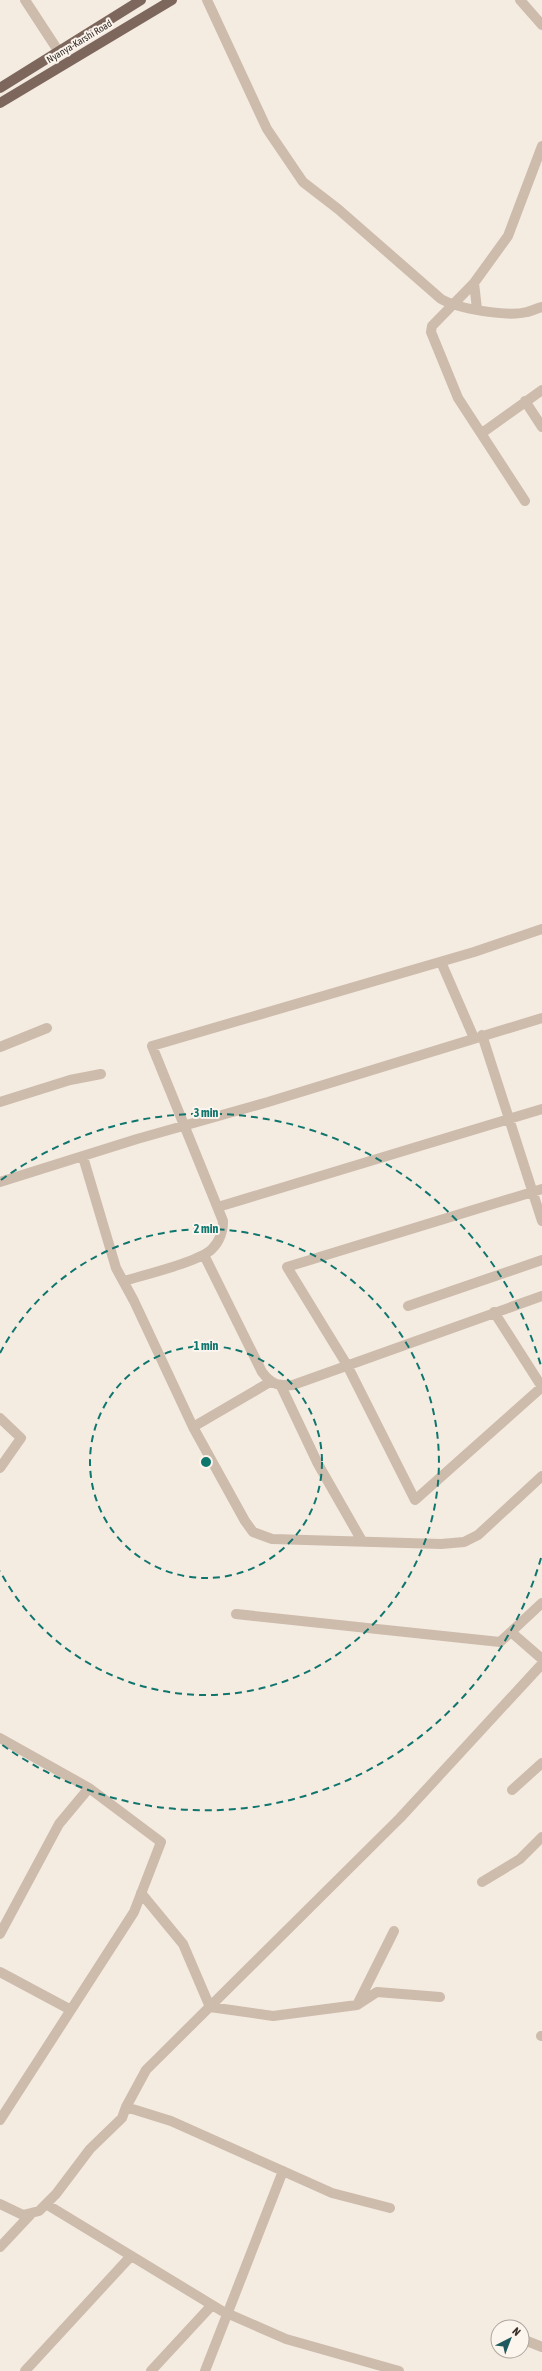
<svg xmlns="http://www.w3.org/2000/svg" width="542" height="2371" font-family="'Asap Condensed',sans-serif">
  <style>
    .lines { fill: none; stroke-linecap: round; stroke-linejoin: round }
    .minor { stroke: #cdbbac; stroke-width: 10 }
    .primary { stroke: #7d675c; stroke-width: 10 }
    .ring { fill: none; stroke: #0f766e; stroke-width: 2; stroke-dasharray: 7 5 }
    .labels { text-anchor: middle; stroke-width: 4; stroke-linejoin: round; paint-order: stroke }
    .street-label { font-size: 10px; fill: #3b302b; stroke: #fbf5ee }
    .centre { fill: #0f766e; stroke: #fbf5ee; stroke-width: 2 }
    .ring-label { font-size: 12px; text-anchor: middle; font-weight: bold; fill: #0f766e; stroke: #fbf5ee; stroke-width: 4; stroke-linejoin: round; paint-order: stroke }
  </style>
  <rect width="100%" height="100%" fill="#f4ebe1"/>
  <g class="lines">
    <path class="minor" d="M25,0L59,52
      M207,0L267,129L303,182L338,209L441,299C459,309 507,317 527,312C532,311 537,308 542,307
      M520,0L542,25
      M474,283L477,309
      M525,401L542,427
      M482,433L542,390
      M525,501L458,398L431,332L432,326L474,283L508,236L542,146
      M441,962L474,1038
      M482,1035L542,1221
      M0,1047L47,1028
      M0,1102L70,1080L101,1074
      M83,1157L116,1268L134,1301L193,1427L245,1521L253,1532L272,1539L441,1544L464,1542L478,1535L542,1476
      M0,1182L137,1139L268,1102L542,1018
      M218,1207L542,1109
      M204,1255L262,1372C271,1384 277,1386 293,1385L542,1296
      M124,1281C143,1275 199,1262 212,1249C220,1241 223,1233 223,1221L152,1046L474,952L542,929
      M408,1306L542,1260
      M494,1312L542,1387L415,1500L347,1365L287,1267L542,1189
      M281,1386L318,1464L362,1541
      M0,1418L21,1438L0,1468
      M193,1427L270,1382
      M236,1614L500,1642L542,1603
      M511,1632L542,1659
      M0,1738L89,1788L161,1842L134,1912L0,2120
      M512,1790L542,1763
      M482,1882L520,1859L542,1837
      M141,1893L183,1944L210,2007L273,2016L357,2005L377,1992L440,1997
      M0,1934L59,1824L89,1788
      M0,1972L71,2010
      M357,2005L394,1931
      M541,2036H542
      M126,2107L171,2121L332,2193L390,2208
      M0,2204L23,2215L39,2211L56,2194L90,2149L122,2118L126,2107L146,2070L400,1818L542,1664
      M46,2204L222,2311L286,2339L399,2371
      M0,2247L31,2214
      M522,2339L542,2347
      M25,2371L131,2256
      M151,2371L212,2305
      M205,2371L283,2171"/>
    <path class="primary" d="M0,88L141,0
      M0,103L172,0"/>
  </g>
  <g class="ring">
    <circle cx="206" cy="1462" r="116"/>
    <path d="M0 1353A233 233 0 1 1 0 1571"/>
    <path d="M541 1558A349 349 0 0 1 1 1744M1 1180A349 349 0 0 1 541 1366"/>
  </g>
  <g class="labels">
    <g class="street-label">
      <text transform="translate(79 41) rotate(-31)" y="4">Nyanya-Karshi Road</text>
    </g>
  </g>
  <circle cx="206" cy="1462" r="6" class="centre"/>
  <g class="ring-label">
    <text x="206" y="1117">3 min</text>
    <text x="206" y="1233">2 min</text>
    <text x="206" y="1350">1 min</text>
  </g>
  <g transform="translate(510 2339) rotate(42)"><circle r="19" fill="#fbf5ee" stroke="#aea6a0"/>
  <path d="M0-3L7 15L0 10L-7 15Z" fill="#1f5a5e"/>
  <text y="-6" font-size="11" font-weight="bold" text-anchor="middle" fill="#3b302b">N</text>
  </g>
</svg>
